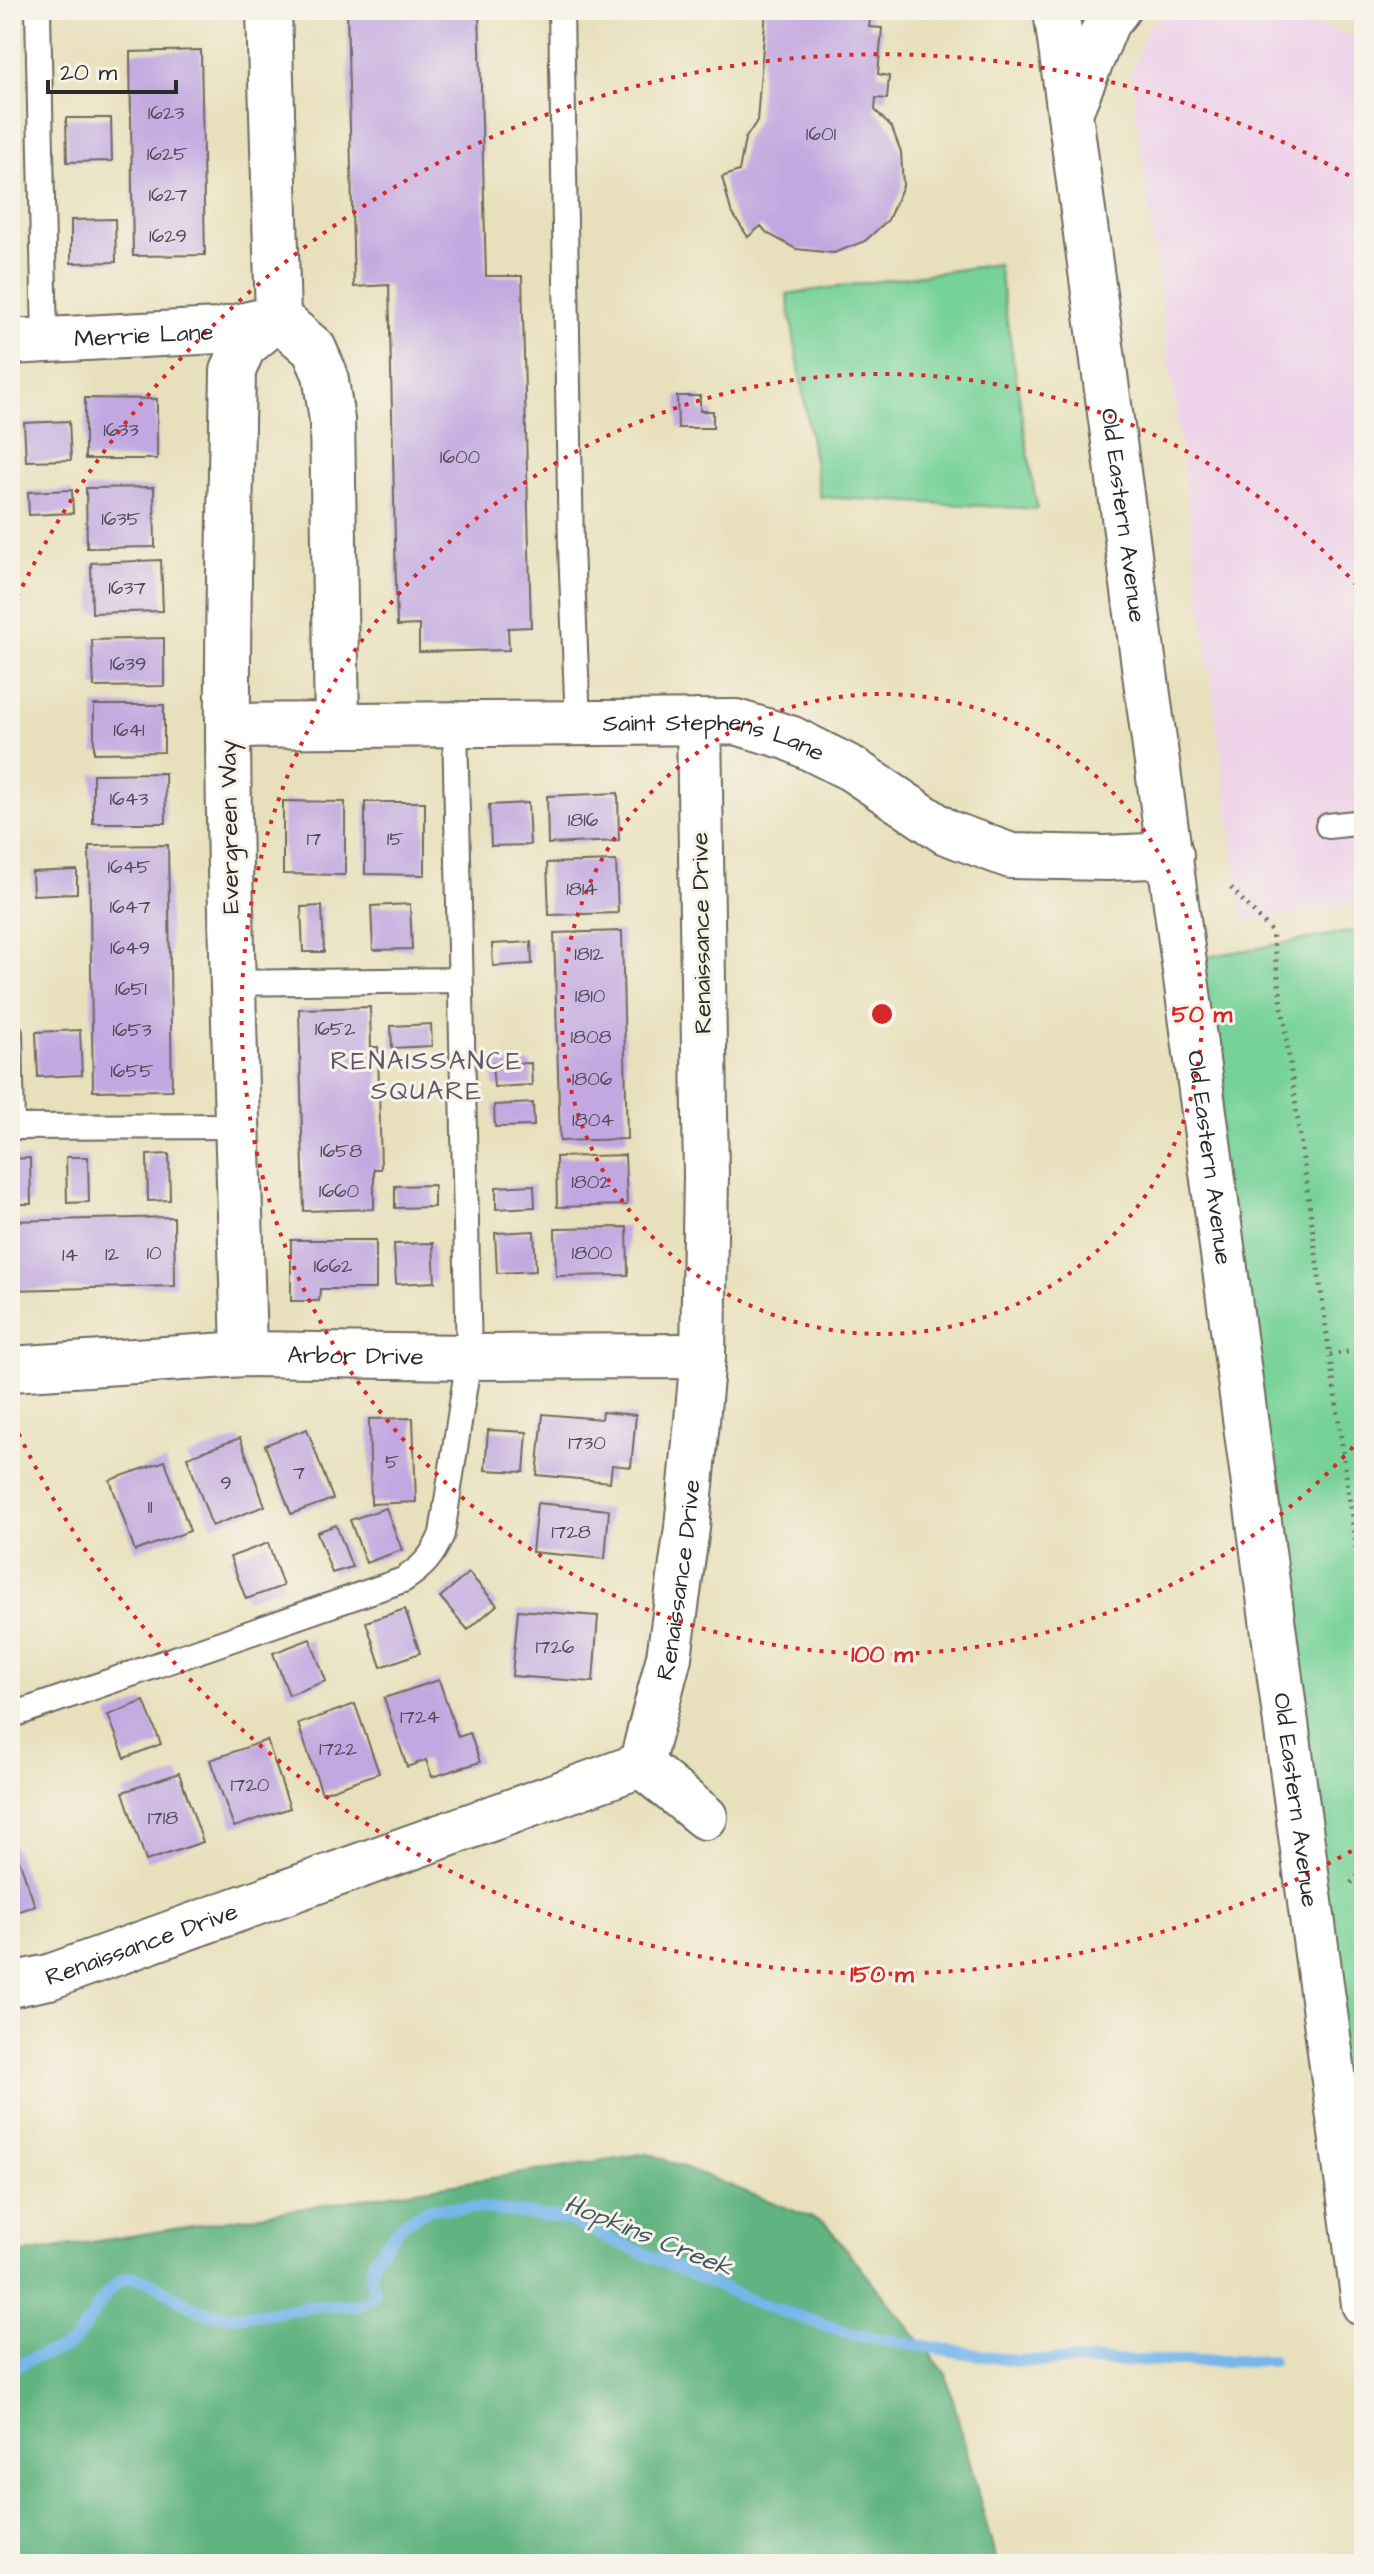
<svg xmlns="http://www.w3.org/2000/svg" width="1374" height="2574" font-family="'Architects Daughter',sans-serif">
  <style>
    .built { fill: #edd1e9 }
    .green { fill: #77d299; stroke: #517e62; stroke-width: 2 }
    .forest { fill: #61b481; stroke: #467056; stroke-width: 2 }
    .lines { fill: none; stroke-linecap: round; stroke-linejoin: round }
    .stream { stroke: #77b6eb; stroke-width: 12 }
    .building { fill: #c2a8e0 }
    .service-casing { stroke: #6d6a5e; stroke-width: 28 }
    .minor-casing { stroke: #6d6a5e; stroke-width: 48 }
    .tertiary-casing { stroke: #6d6a5e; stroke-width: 48 }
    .path { stroke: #6d6a5e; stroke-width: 5; stroke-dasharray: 2 6; stroke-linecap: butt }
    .service { stroke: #fff; stroke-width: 24 }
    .minor { stroke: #fff; stroke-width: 44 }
    .tertiary { stroke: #fff; stroke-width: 44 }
    .ring { fill: none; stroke: #d62828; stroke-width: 4; stroke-dasharray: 4 8 }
    .labels { text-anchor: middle; stroke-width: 6; stroke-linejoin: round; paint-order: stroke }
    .number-label { font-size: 20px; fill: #514a58 }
    .street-label { font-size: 24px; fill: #2b2b2b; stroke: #f7f3e8 }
    .neighbourhood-label { font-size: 26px; letter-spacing: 2px; fill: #60576a; stroke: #f7f3e8 }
    .water-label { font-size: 26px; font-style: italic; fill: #425565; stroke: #f7f3e8 }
    .centre { fill: #d62828; stroke: #f7f3e8; stroke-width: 4 }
    .ring-label { font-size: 24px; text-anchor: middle; font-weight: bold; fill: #d62828; stroke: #f7f3e8; stroke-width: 6; stroke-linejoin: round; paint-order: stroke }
  </style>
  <rect width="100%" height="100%" fill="#f7f3e8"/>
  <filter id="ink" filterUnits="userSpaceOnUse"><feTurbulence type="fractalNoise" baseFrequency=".0125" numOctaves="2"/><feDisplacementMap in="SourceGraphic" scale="16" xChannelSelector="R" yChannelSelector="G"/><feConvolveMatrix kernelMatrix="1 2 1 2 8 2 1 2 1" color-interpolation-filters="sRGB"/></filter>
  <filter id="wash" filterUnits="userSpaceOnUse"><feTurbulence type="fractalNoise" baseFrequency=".006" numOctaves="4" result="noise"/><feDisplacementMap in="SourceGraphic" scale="32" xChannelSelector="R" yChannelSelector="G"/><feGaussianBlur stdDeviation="1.8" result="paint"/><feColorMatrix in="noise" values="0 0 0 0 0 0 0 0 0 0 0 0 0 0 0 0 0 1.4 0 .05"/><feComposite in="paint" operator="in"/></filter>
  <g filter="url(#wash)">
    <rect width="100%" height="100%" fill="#e8e0bc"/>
    <path class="built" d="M1175,10H1272L1364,40V901L1243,922L1131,74L1147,27Z"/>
    <path class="green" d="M998,264L1037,509L820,497L787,294Z
      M1364,929V2305L1184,961Z"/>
    <path class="forest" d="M648,2153L825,2223L946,2374L997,2564H10V2255Z"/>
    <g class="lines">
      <path class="stream" d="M10,2369C19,2365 29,2360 38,2356C49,2352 63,2351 72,2343C90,2327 104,2284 127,2278C149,2273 178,2303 199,2310C250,2327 305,2299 357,2306L370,2298L374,2291L371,2273L374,2259L401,2225L430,2208H482L565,2219L757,2303L856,2335L1016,2361H1271"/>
    </g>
    <g id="blocks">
      <path class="building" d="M347,10H479L486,276H522L531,627L508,628L509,650L419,652V625L397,626L389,285L354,287Z
        M766,10H871L869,27L882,28L878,74L889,76L887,99L876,98L875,110L892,128L901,152L903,186L888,220L865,241L834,253L796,249L767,233L761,226L748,237L731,211L722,177L739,171L745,139L757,121Z
        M201,50L205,255L133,256L130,52Z
        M66,118H111L112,161L67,162Z
        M10,213H12L14,245H10Z
        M115,219L116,262L71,263V220Z
        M677,396H700V411H713V428H678Z
        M85,398L157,399V459H85Z
        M69,421L71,460L26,461L24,423Z
        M154,487L155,547L87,548L86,488Z
        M72,490L73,513L29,515L28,492Z
        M161,560L163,611L92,613L91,563Z
        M164,638V686L94,687L92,640Z
        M94,705H164V752L94,753Z
        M165,773L166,823H93V774Z
        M618,793L619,841L548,844L547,796Z
        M283,801L345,802V875L283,874Z
        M365,802H425V875L365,874Z
        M528,803L530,845L491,846L489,805Z
        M168,845L172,1090L93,1091L89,846Z
        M616,861L618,913L549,915L547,863Z
        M77,870V893L33,895L32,872Z
        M410,904L412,949L373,950L371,906Z
        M322,906L324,952H303L301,907Z
        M622,931L627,1139L560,1141L554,933Z
        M531,942L532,964L493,966L492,944Z
        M370,1007L371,1047H378L379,1088L381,1169H374V1209L304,1211L299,1009Z
        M431,1024L432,1046L392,1048L391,1026Z
        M80,1030L82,1075L38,1077L36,1032Z
        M531,1063L532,1085L494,1087L492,1064Z
        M533,1103L534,1126L495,1127L494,1105Z
        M169,1154L170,1200L148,1201L147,1155Z
        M625,1155L627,1205L557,1207L556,1157Z
        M66,1157H88L89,1202L67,1203Z
        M30,1158L31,1204H10V1159Z
        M434,1185V1207L395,1208V1186Z
        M534,1185L535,1207L496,1209V1187Z
        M174,1217L175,1286L10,1290V1221Z
        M627,1227L628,1275L556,1276L555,1228Z
        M534,1231L536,1271L497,1273L495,1233Z
        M291,1240H376V1289H320L319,1301H291Z
        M433,1243L435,1282L396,1284L394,1244Z
        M602,1412L636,1415L631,1467L612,1465L610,1482L537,1475L543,1414L601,1419Z
        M413,1418L416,1502L371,1504L369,1419Z
        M307,1429L333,1499L291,1514L265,1445Z
        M488,1430L527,1432L524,1472L485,1470Z
        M240,1438L265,1506L212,1526L187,1457Z
        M165,1461L190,1531L135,1551L110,1480Z
        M537,1503L609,1510L605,1559L532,1552Z
        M386,1508L402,1550L366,1563L350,1520Z
        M336,1525L352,1567L332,1573L317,1532Z
        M268,1543L283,1586L246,1599L230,1557Z
        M469,1573L497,1605L468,1630L440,1597Z
        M405,1609L420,1653L381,1667L366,1622Z
        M518,1610L598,1616L593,1682L512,1676Z
        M310,1639L326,1681L289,1695L273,1653Z
        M439,1680L458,1737L470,1733L480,1762L432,1777L426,1760L407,1767L384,1698Z
        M144,1701L161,1744L125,1758L108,1715Z
        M355,1704L379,1773L322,1793L298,1724Z
        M267,1740L290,1808L234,1827L210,1760Z
        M179,1773L203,1842L146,1861L123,1792Z
        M10,1833L35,1906L10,1914Z"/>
    </g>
  </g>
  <g filter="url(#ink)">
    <use href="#blocks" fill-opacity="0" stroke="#6d6a5e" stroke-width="2"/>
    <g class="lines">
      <defs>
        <path id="service" d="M38,10L45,341
          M561,10L571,547L578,724
          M1328,826L1364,822
          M232,983L460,980
          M10,1033L12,1127
          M10,1127L239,1126
          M10,1716L403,1580C423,1567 433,1556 442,1534L469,1357L455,724"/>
        <g id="minor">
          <path d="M269,10L278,318L314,349L325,374L332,420L337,725"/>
          <path id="s1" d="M10,342L218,331L276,318"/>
          <path id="s2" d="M228,726L736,722L790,738L852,769L946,832L1011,856L1106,858L1171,855"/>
          <path d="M244,1354C239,1145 229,937 228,729C227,610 231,490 233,371L243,347L278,318"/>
          <path id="s3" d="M10,1369L244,1354L469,1357L703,1356"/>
          <path d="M641,1765L705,1817"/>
          <path id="s4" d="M10,1985L49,1977L641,1765L669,1657L687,1528L703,1356L706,1176L699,722"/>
        </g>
        <g id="tertiary">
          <path id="s5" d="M1056,10L1364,2304"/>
          <path d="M1071,110L1107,22L1117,10"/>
        </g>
      </defs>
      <use href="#service" class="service-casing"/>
      <use href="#minor" class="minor-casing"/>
      <use href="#tertiary" class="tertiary-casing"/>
      <path class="path" d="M1231,888L1272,932L1364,1606
        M1330,1355L1364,1349
        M1351,1883L1364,1870"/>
      <use href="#service" class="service"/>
      <use href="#minor" class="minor"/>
      <use href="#tertiary" class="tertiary"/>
    </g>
  </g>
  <g class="ring">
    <circle cx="882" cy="1014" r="320"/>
    <path d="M1361 1438A640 640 0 1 1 1361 590"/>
    <path d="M1362 1845A960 960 0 0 1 12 1420M12 608A960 960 0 0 1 1362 183"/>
  </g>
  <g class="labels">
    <g class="number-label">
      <text x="166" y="119">1623</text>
      <text x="821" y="140">1601</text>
      <text x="167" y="160">1625</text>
      <text x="168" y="201">1627</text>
      <text x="168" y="242">1629</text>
      <text x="121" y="436">1633</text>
      <text x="460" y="463">1600</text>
      <text x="121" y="525">1635</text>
      <text x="127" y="594">1637</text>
      <text x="128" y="670">1639</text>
      <text x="129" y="736">1641</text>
      <text x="129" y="805">1643</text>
      <text x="583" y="826">1816</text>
      <text x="314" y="845">17</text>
      <text x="395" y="845">15</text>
      <text x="129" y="873">1645</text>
      <text x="582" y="895">1814</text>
      <text x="130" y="913">1647</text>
      <text x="130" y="954">1649</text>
      <text x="589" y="960">1812</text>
      <text x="131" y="995">1651</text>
      <text x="590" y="1002">1810</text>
      <text x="335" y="1035">1652</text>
      <text x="132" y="1036">1653</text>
      <text x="591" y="1043">1808</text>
      <text x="132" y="1077">1655</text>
      <text x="592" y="1085">1806</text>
      <text x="593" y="1126">1804</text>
      <text x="341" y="1157">1658</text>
      <text x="591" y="1188">1802</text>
      <text x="339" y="1197">1660</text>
      <text x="154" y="1259">10</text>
      <text x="592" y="1259">1800</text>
      <text x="112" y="1260">12</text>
      <text x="70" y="1261">14</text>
      <text x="333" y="1272">1662</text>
      <text x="587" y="1449">1730</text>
      <text x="392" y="1468">5</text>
      <text x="299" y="1479">7</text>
      <text x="226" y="1489">9</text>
      <text x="150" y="1513">11</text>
      <text x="571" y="1538">1728</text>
      <text x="555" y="1653">1726</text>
      <text x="420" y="1723">1724</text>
      <text x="338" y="1755">1722</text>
      <text x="250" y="1791">1720</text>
      <text x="163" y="1824">1718</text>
    </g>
    <g class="street-label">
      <text dy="8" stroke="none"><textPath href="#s1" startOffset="134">Merrie Lane</textPath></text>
      <text dy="8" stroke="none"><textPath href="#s5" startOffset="510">Old Eastern Avenue</textPath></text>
      <text dy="8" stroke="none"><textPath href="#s2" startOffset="488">Saint Stephens Lane</textPath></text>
      <text transform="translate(229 827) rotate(-91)" y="8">Evergreen Way</text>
      <text transform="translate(701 933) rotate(-91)" y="8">Renaissance Drive</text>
      <text dy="8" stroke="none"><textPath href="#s5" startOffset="1158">Old Eastern Avenue</textPath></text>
      <text dy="8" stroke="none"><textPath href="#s3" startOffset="346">Arbor Drive</textPath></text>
      <text dy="8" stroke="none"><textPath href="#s4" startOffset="858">Renaissance Drive</textPath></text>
      <text dy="8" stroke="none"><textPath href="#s5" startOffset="1806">Old Eastern Avenue</textPath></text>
      <text dy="8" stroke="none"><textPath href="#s4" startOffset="138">Renaissance Drive</textPath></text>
    </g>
    <g class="neighbourhood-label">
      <text x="427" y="1069">RENAISSANCE<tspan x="427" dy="30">SQUARE</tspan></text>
    </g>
    <g class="water-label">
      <text transform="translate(649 2235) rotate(22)" y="9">Hopkins Creek</text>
    </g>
  </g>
  <circle cx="882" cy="1014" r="12" class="centre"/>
  <g class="ring-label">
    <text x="1202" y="1022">50 m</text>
    <text x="882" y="1662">100 m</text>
    <text x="882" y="1982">150 m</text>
  </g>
  <rect width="1374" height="2574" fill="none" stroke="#f7f3e8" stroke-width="40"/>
  <path d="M48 80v12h128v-12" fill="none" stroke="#2b2b2b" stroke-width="4"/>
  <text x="60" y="80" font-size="24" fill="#2b2b2b" stroke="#f7f3e8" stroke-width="6" paint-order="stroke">20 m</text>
</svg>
